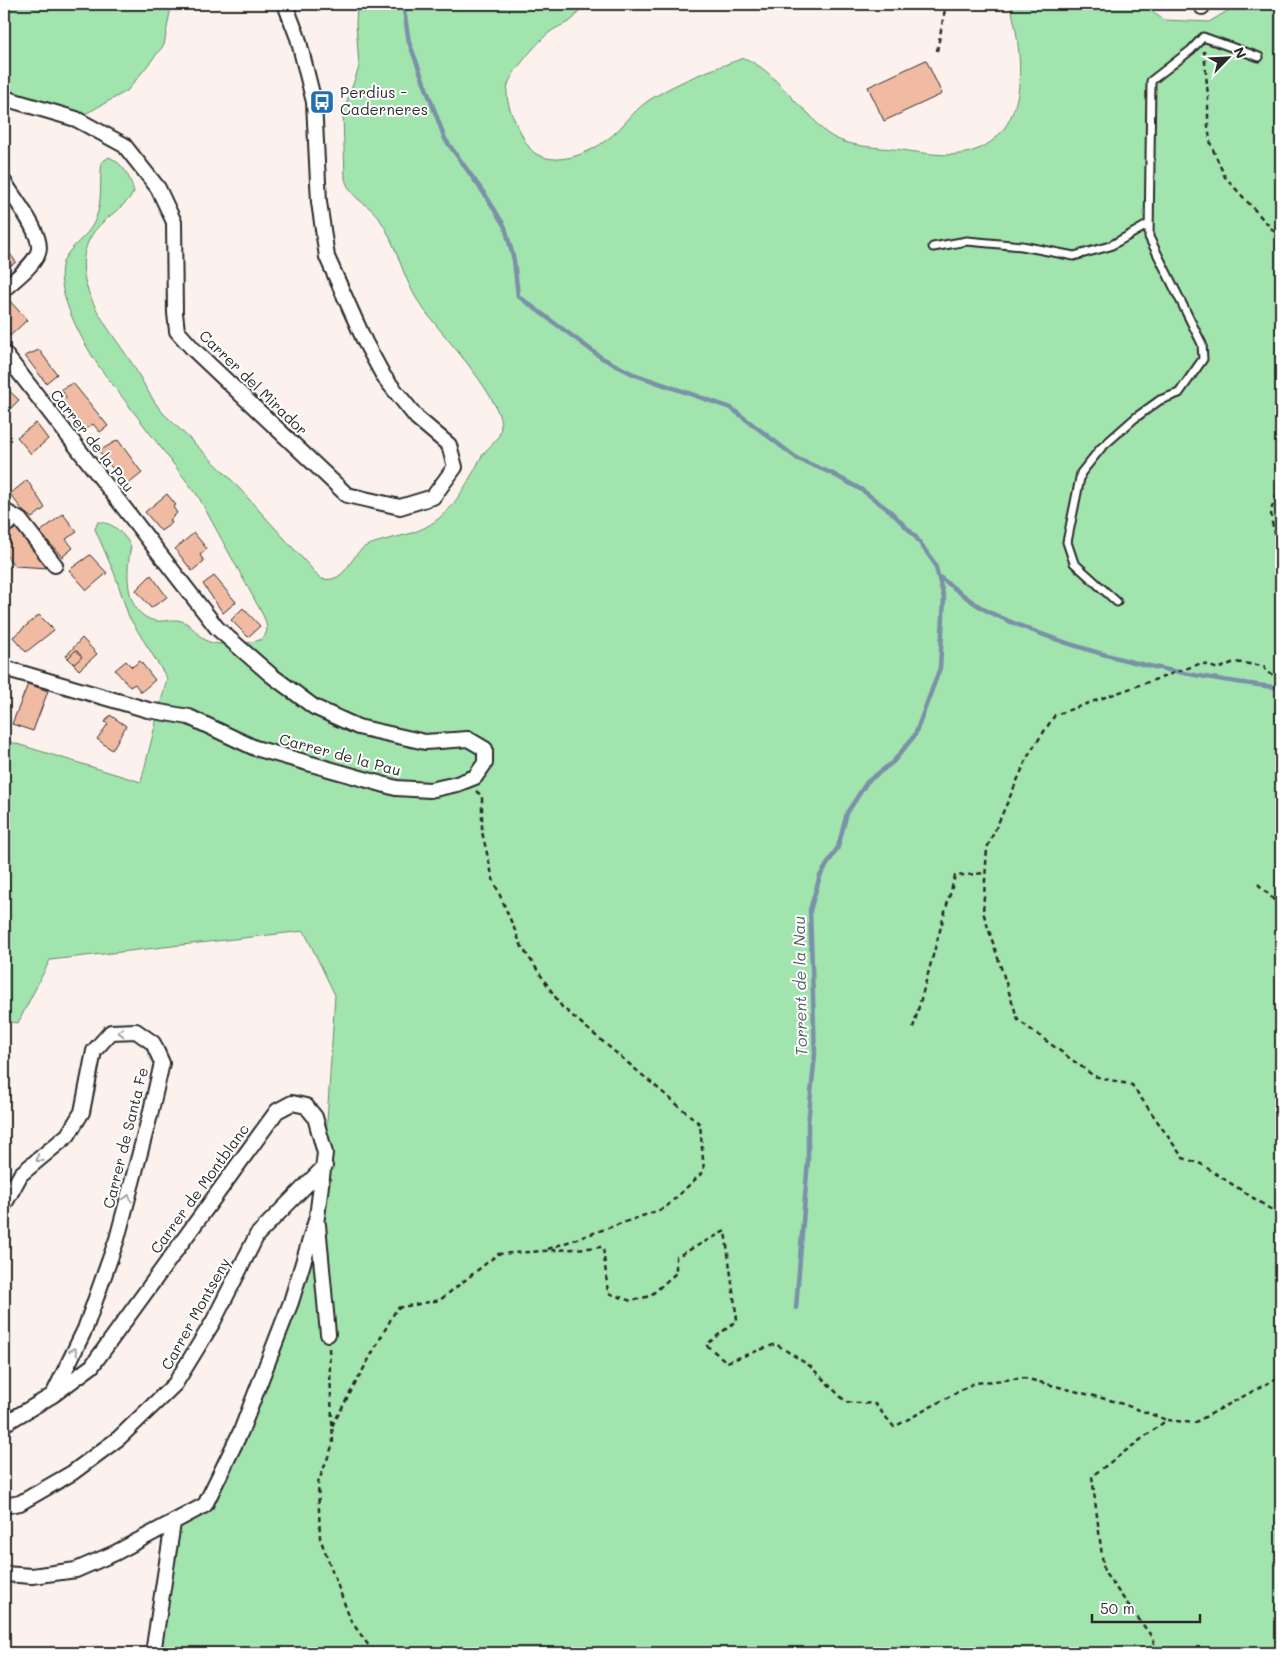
<svg xmlns="http://www.w3.org/2000/svg" width="1285" height="1657" font-family="Mali,sans-serif">
  <style>
    .green { fill: #a2e4ae; stroke: #66886c }
    .lines { fill: none; stroke-linecap: round; stroke-linejoin: round }
    .stream { stroke: #7a91a7; stroke-width: 4.5 }
    .building { fill: #f0bba2; stroke: #2b2b2b }
    .service-casing { stroke: #2b2b2b; stroke-width: 11 }
    .minor-casing { stroke: #2b2b2b; stroke-width: 18 }
    .path { stroke: #2b2b2b; stroke-width: 2.5; stroke-dasharray: 5 4; stroke-linecap: butt }
    .service { stroke: #fff; stroke-width: 7 }
    .minor { stroke: #fff; stroke-width: 14 }
    .oneway { stroke: #a0a0a0 }
    .labels { text-anchor: middle; stroke-width: 4; stroke-linejoin: round; paint-order: stroke }
    .poi-label { font-size: 15px; fill: #2b2b2b; stroke: #fff; text-anchor: start }
    .street-label { font-size: 15px; fill: #2b2b2b; stroke: #fff }
    .water-label { font-size: 16px; font-style: italic; fill: #535e69; stroke: #fff }
  </style>
  <rect width="100%" height="100%" fill="#fcf1ec"/>
  <filter id="ink" filterUnits="userSpaceOnUse"><feTurbulence type="fractalNoise" baseFrequency=".02" numOctaves="2"/><feDisplacementMap in="SourceGraphic" scale="10" xChannelSelector="R" yChannelSelector="G"/><feConvolveMatrix kernelMatrix="1 2 1 2 8 2 1 2 1" color-interpolation-filters="sRGB"/></filter>
  <g filter="url(#ink)">
    <path class="green" d="M4,4H163L170,12L164,45L127,91L76,119L4,99Z
      M357,4H582C573,26 567,20 550,32C540,39 513,71 509,82C503,97 512,116 519,129C523,137 528,149 536,154C561,168 597,150 615,133C628,121 636,108 651,99C681,80 710,70 744,58C767,68 776,81 793,99C798,105 804,109 810,115C815,121 821,129 828,134C848,148 879,147 902,150C923,153 949,158 970,152C1033,133 1023,53 1010,4H1141L1164,20L1209,22L1239,4H1281V1653H158L173,1523L205,1505L291,1302L325,1153L335,995L304,931L50,960L18,1023L4,1021V740L141,782L167,678L129,617L115,575L95,529L98,522C113,522 123,533 131,546C126,569 123,615 156,621C166,622 177,617 186,623C195,628 201,641 213,643C220,645 229,643 236,643C256,643 275,641 263,615L198,496L100,368C85,346 48,283 66,256C75,242 90,235 96,218C103,199 99,181 102,162L109,157C124,164 130,177 134,192C123,210 100,219 90,238C67,282 109,328 131,362C142,379 150,398 163,413L228,476L321,579C346,583 347,561 363,548C373,541 403,537 417,531C443,521 458,500 471,476C475,470 478,462 482,456C488,445 501,442 501,425C500,394 438,331 420,304C402,278 397,244 379,218C367,202 352,201 345,179L343,113L359,67L356,23Z"/>
    <g class="lines">
      <path class="stream" d="M403,4L409,42L445,139L486,196L505,227L514,260L518,296L602,358L633,374L731,408L798,459L831,473L862,490L890,511L915,536L935,564L944,598L940,668L915,735L893,762L867,782L847,813L838,847L820,876L810,910L815,1054L808,1123V1160L796,1308
        M938,576C955,588 972,604 991,613C1083,656 1182,676 1281,688"/>
    </g>
    <path class="building" d="M926,60L942,94L884,121L868,87Z
      M4,246L16,262L4,270Z
      M8,299L27,320L10,336L4,329V303Z
      M39,350L57,374L46,383L25,356Z
      M73,383L108,426L100,432L93,424L83,431L61,402L66,397L61,389Z
      M4,386L19,400L4,415Z
      M36,423L48,439L31,454L17,437Z
      M118,440L142,473L126,486L99,451Z
      M27,480L45,508L32,518L24,512L10,494Z
      M167,494L176,505L173,507L177,513L170,520L172,523L161,531L145,512Z
      M63,514L77,532L66,539L73,548L62,557L40,532Z
      M16,527L48,568L15,566L4,553V538Z
      M194,533L207,549L200,555L204,561L192,571L175,549Z
      M90,555L107,573L87,590L69,570Z
      M151,575L167,597L151,608L136,590Z
      M214,576L236,602L223,613L203,584Z
      M243,608L260,626L248,637L231,620Z
      M39,615L54,630L26,652L13,637Z
      M82,638L97,654L79,670L66,656Z
      M76,650L82,657L74,664L68,658Z
      M126,661L132,667L140,661L155,680L141,692L135,684L130,687L115,670Z
      M28,684L48,691L33,731L12,724Z
      M110,715L126,726L112,750L97,739L108,724L105,722Z"/>
    <g class="lines">
      <defs>
        <path id="service" d="M933,247L967,241L1022,246L1074,256L1110,246L1149,224
          M1117,602L1074,563L1067,542L1081,473L1101,448L1135,418L1160,400L1179,393L1203,359L1202,344L1149,237L1151,81L1191,50L1203,37L1259,57"/>
        <path id="minor" d="M1202,7L1203,4
          M4,98L76,119L124,145L158,188L174,222L175,313L177,331L194,350L347,495L400,507L433,497L455,467L449,445L417,418L384,377L365,342L327,257L319,202L314,102L298,38L285,4
          M4,182C13,197 45,236 38,253C32,267 15,279 4,289
          M4,353L217,628L271,675L314,707L358,727L425,742L468,739L485,749V763L475,777L457,784L430,790L396,788L255,748L189,717L148,710L4,668
          M10,514L20,520L55,565
          M4,526L10,522V514L4,511
          M4,1205L21,1174L68,1135L82,1112L94,1051L111,1032L136,1031L153,1043L162,1063L150,1115L117,1239L85,1329L54,1393
          M318,1225L328,1334
          M4,1424L53,1395L92,1366L277,1111L292,1103L306,1106L315,1117L325,1153L317,1217L291,1302L241,1431L205,1505L115,1553L76,1570L32,1576L4,1574
          M4,1506L20,1503L72,1473L119,1438L175,1384L213,1322L257,1235L325,1166
          M153,1653L173,1523"/>
      </defs>
      <use href="#service" class="service-casing"/>
      <use href="#minor" class="minor-casing"/>
      <path class="path" d="M937,51L946,4
        M1204,51L1208,96V126L1211,145L1225,177L1281,239
        M1281,488C1266,511 1270,523 1281,546
        M1281,678L1266,672L1264,666L1234,662L1218,669L1202,663L1055,715L1029,754L987,848L983,912L1018,1020L1094,1076L1132,1085L1183,1158L1201,1164L1281,1216
        M476,791L482,796V832L493,879L522,947L562,1007L700,1124L704,1171L665,1208L545,1250
        M1258,884L1281,907
        M913,1028L955,876L985,873
        M329,1348L333,1444L318,1483L320,1538L351,1621L374,1653
        M332,1426L397,1308L440,1300L498,1254L603,1247L608,1293L631,1301L650,1296L676,1273V1257L725,1231L737,1320L706,1345L727,1362L776,1344L810,1366L846,1402L875,1404L894,1427L974,1383L1024,1378L1117,1402L1167,1420
        M1157,1653L1152,1637L1104,1572L1092,1476L1167,1420L1194,1423L1281,1376"/>
      <use href="#service" class="service"/>
      <use href="#minor" class="minor"/>
    </g>
    <defs><path id="oneway-chevron" d="M-2-3.5L2.5 0L-2 3.5" fill="none" stroke-width="1.6" stroke-linecap="round" stroke-linejoin="round" transform="scale(1.25)"/></defs>
    <g class="oneway">
      <use href="#oneway-chevron" transform="translate(121 1032) rotate(178)"/>
      <use href="#oneway-chevron" transform="translate(39 1159) rotate(140)"/>
      <use href="#oneway-chevron" transform="translate(128 1198) rotate(-75)"/>
      <use href="#oneway-chevron" transform="translate(74 1351) rotate(-65)"/>
    </g>
  </g>
  <defs>
    <symbol id="bus-square" viewBox="-11 -11 22 22"><rect x="-9" y="-9" width="18" height="18" rx="4" fill="#1f6fb2" stroke="#fff"/><path d="M-5-6H5V4H4V6H2V4H-2V6H-4V4H-5ZM-3.5-4V0h7V-4ZM-3.5 1.2v1.5H-2V1.2ZM2 1.2v1.5H3.5V1.2Z" fill="#fff"/></symbol>
  </defs>
  <g fill-rule="evenodd">
    <use href="#bus-square" x="308" y="88" width="28" height="28"/>
  </g>
  <g class="labels">
    <g class="poi-label">
      <text x="340" y="98">Perdius -<tspan x="340" dy="17">Caderneres</tspan></text>
    </g>
    <g class="street-label">
      <text transform="translate(253 383) rotate(44)" y="5">Carrer del Mirador</text>
      <text transform="translate(92 441) rotate(52)" y="5">Carrer de la Pau</text>
      <text transform="translate(340 755) rotate(15)" y="5">Carrer de la Pau</text>
      <text transform="translate(126 1138) rotate(-76)" y="5">Carrer de Santa Fe</text>
      <text transform="translate(200 1189) rotate(-54)" y="5">Carrer de Montblanc</text>
      <text transform="translate(196 1314) rotate(-61)" y="5">Carrer Montseny</text>
    </g>
    <g class="water-label">
      <text transform="translate(800 986) rotate(-91)" y="6">Torrent de la Nau</text>
    </g>
  </g>
  <rect width="1285" height="1657" fill="none" stroke="#fff" stroke-width="20"/>
  <rect x="10" y="10" width="1265" height="1637" fill="none" stroke="#2b2b2b" stroke-width="2" filter="url(#ink)"/>
  <g transform="translate(1228 58) rotate(66)" stroke="#ffffff" stroke-width="4" paint-order="stroke">
  <path d="M0-4L9 19L0 12L-9 19Z" fill="#2b2b2b"/>
  <text y="-8" font-size="14" font-weight="bold" text-anchor="middle" fill="#2b2b2b">N</text>
  </g>
  <path d="M1092 1614v8h108v-8" fill="none" stroke="#2b2b2b" stroke-width="2.5"/>
  <text x="1100" y="1614" font-size="15" fill="#2b2b2b" stroke="#ffffff" stroke-width="4" paint-order="stroke">50 m</text>
</svg>
